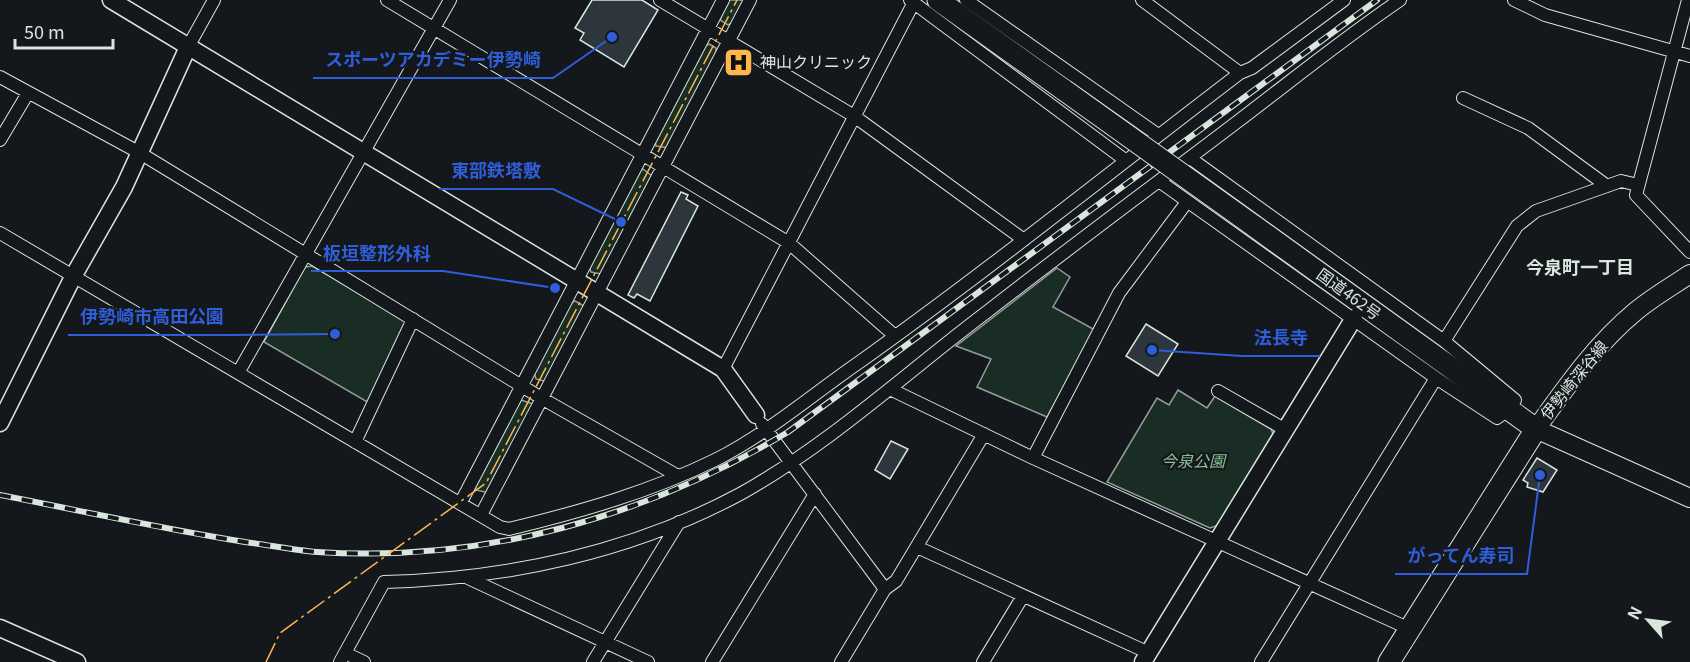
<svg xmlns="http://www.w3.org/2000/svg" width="1690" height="662" font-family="Georgia,'Noto Sans JP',serif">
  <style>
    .green { fill: #1a2d24; stroke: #939e99; stroke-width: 1.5 }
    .building { fill: #2c363c; stroke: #d8e6dc; stroke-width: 1.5 }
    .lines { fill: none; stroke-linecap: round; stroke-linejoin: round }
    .street-casing { stroke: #d8e6dc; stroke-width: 14 }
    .secondary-casing { stroke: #d8e6dc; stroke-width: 19 }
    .primary-casing { stroke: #d8e6dc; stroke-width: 20 }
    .highway-casing { stroke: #d8e6dc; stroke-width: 23 }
    .street { stroke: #14181c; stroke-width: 12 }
    .secondary { stroke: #14181c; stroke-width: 16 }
    .primary { stroke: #14181c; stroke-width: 18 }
    .highway { stroke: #14181c; stroke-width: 21 }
    .rail-casing { stroke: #d8e6dc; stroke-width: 6 }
    .rail { stroke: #14181c; stroke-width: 4; stroke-dasharray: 11; stroke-linecap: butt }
    .highway-bridge-casing { stroke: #d8e6dc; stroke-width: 23; stroke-linecap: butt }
    .highway-bridge { stroke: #14181c; stroke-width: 21 }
    .power { stroke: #ffb74d; stroke-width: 1.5; stroke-dasharray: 21 4.5 3 4.5; stroke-linecap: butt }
    .labels { text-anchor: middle; stroke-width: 4.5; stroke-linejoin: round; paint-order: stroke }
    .poi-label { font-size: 16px; fill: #d8e6dc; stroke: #14181c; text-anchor: start }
    .street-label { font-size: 16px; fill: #d8e6dc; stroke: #14181c }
    .park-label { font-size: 16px; font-style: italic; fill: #8ac095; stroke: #14181c }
    .neighbourhood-label { font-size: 18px; font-weight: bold; fill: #d8e6dc; stroke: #14181c }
    .leader { fill: none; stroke: #305dd8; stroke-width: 2 }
    .callout-dot { fill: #305dd8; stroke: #14181c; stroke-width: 2 }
    .callout-label { font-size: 18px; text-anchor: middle; font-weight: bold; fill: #305dd8; stroke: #14181c; stroke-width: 4.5; stroke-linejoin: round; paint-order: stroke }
  </style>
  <rect width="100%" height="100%" fill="#14181c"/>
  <path class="green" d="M727,0H746L735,21L728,25L720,20Z
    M709,44L716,48V56L669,148L656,146L655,140L705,46Z
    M643,169L652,176L601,274L591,272L589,266L638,171Z
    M312,266L404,319L405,325L369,403L264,342L305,267Z
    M1057,268L1070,277L1053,307L1095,330L1047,417L977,387L991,359L956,346Z
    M575,301L584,306L549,379L544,381L536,379L534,372L569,304Z
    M1178,390L1207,408L1215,396L1271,429L1273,434L1219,525L1210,528L1107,482L1157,398L1169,405Z
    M521,400L533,404L489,493L476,490L475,485Z"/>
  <path class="building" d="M592,0H642L658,10L624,67L580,40L584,33L575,28Z
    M681,192L688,195L686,199L698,206L650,301L637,294L634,298L628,295Z
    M681,192L688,195L686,199L698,206L650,301L637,294L634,298L628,295Z
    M1146,324L1178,344L1158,376L1126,356Z
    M891,441L908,449L890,479L875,470Z
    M891,441L908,449L890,479L875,470Z
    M1537,458L1557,470L1543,492L1527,487L1528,483L1523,480Z"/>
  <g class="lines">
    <defs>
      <path id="street" d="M387,0L789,243L895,336
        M660,0L854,116L1024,240
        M910,0L1125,160
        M966,0L1158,135
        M1142,0L1240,73
        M1514,0L1545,15L1690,56
        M1688,0L1636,195L1690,252
        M188,47L214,0
        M0,77L140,153L543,399L678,476
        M1463,98L1528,128L1607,186
        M0,140L28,93
        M1159,181L1436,378L1497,418L1509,409L1515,400L1444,341L1190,158
        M0,233L500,527L509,529C579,512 650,492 715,460C767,434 813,394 861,361C990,269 1114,169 1240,73L1252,68L1344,0
        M1444,341L1517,226L1536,211L1621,181L1638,185
        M723,369L913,4
        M238,373L450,0
        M890,389L1033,458L1410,629
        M1218,391L1284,429
        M762,424L885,589
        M355,442L413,319
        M1033,458L1119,293L1187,202
        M461,502L723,0
        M481,515L750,0
        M917,547L1149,653
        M468,578L648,662
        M345,653L364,662
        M340,662L384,582C507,579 633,552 742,493C831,443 907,372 988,311C1070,247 1154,185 1237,122C1291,81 1344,38 1400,0
        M593,662L679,522
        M712,662L815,494
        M841,662L885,589L896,581L984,434
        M983,662L1023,596
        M1261,662L1436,378"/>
      <path id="secondary" d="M111,0L723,369L756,415
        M0,423L74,275L124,187L188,47
        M0,628L77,662
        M1143,662L1354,318"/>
      <path id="primary" d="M1690,274C1672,286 1653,297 1636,311C1596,344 1566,387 1536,429L1690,498"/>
      <path id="highway" d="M938,0L1064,90
        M1254,226L1536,429L1389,662"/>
    </defs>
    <use href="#street" class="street-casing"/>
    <use href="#secondary" class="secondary-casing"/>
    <use href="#primary" class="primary-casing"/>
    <use href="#highway" class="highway-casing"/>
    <use href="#street" class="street"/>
    <use href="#secondary" class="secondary"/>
    <use href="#primary" class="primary"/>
    <use href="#highway" class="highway"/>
    <defs>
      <path id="rail" d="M0,495C82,511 163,529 245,542C269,545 293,550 317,552C485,563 645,517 788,432L1377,0"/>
    </defs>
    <use href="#rail" class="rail-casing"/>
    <use href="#rail" class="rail"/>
    <defs>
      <path id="highway-bridge" d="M1064,90L1254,226"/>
    </defs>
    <use href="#highway-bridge" class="highway-bridge-casing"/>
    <use href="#highway-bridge" class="highway-bridge"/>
    <path class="power" d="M266,662L280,633L486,483L737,0"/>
  </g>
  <defs>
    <symbol id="hospital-square" viewBox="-11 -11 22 22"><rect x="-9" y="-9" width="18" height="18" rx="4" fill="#ffb74d" stroke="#14181c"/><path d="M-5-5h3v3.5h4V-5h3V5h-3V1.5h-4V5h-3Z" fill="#111"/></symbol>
  </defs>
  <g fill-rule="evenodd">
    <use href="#hospital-square" x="722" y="46" width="33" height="33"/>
  </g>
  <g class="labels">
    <g class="poi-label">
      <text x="760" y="68">神山クリニック</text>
    </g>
    <g class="street-label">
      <text transform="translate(1349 294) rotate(36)" y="6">国道462号</text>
      <text transform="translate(1574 380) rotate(-51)" y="6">伊勢崎深谷線</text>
    </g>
    <g class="park-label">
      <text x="1193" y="467">今泉公園</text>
    </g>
    <g class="neighbourhood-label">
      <text x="1580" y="274">今泉町一丁目</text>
    </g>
  </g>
  <path class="leader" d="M612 37L553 78H313M621 222L553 189H439M555 288L443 271H311M335 334L236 335H68M1152 350L1242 356H1320M1540 475L1527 574H1395"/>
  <g class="callout-dot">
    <circle cx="612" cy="37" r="6"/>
    <circle cx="621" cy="222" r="6"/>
    <circle cx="555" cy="288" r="6"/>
    <circle cx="335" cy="334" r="6"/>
    <circle cx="1152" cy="350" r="6"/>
    <circle cx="1540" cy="475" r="6"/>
  </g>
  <g class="callout-label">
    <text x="433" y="66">スポーツアカデミー伊勢崎</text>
    <text x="496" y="177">東部鉄塔敷</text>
    <text x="377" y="260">板垣整形外科</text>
    <text x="152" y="323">伊勢崎市高田公園</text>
    <text x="1281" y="344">法長寺</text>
    <text x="1461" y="562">がってん寿司</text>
  </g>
  <g transform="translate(1648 620) rotate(298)" stroke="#14181c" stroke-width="4.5" paint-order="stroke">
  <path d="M0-4.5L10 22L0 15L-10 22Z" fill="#d8e6dc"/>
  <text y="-9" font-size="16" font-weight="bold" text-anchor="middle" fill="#d8e6dc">N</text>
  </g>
  <path d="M15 39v9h98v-9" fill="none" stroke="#d8e6dc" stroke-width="3"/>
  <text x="24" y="39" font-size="18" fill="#d8e6dc" stroke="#14181c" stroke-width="4.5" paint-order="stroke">50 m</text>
</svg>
